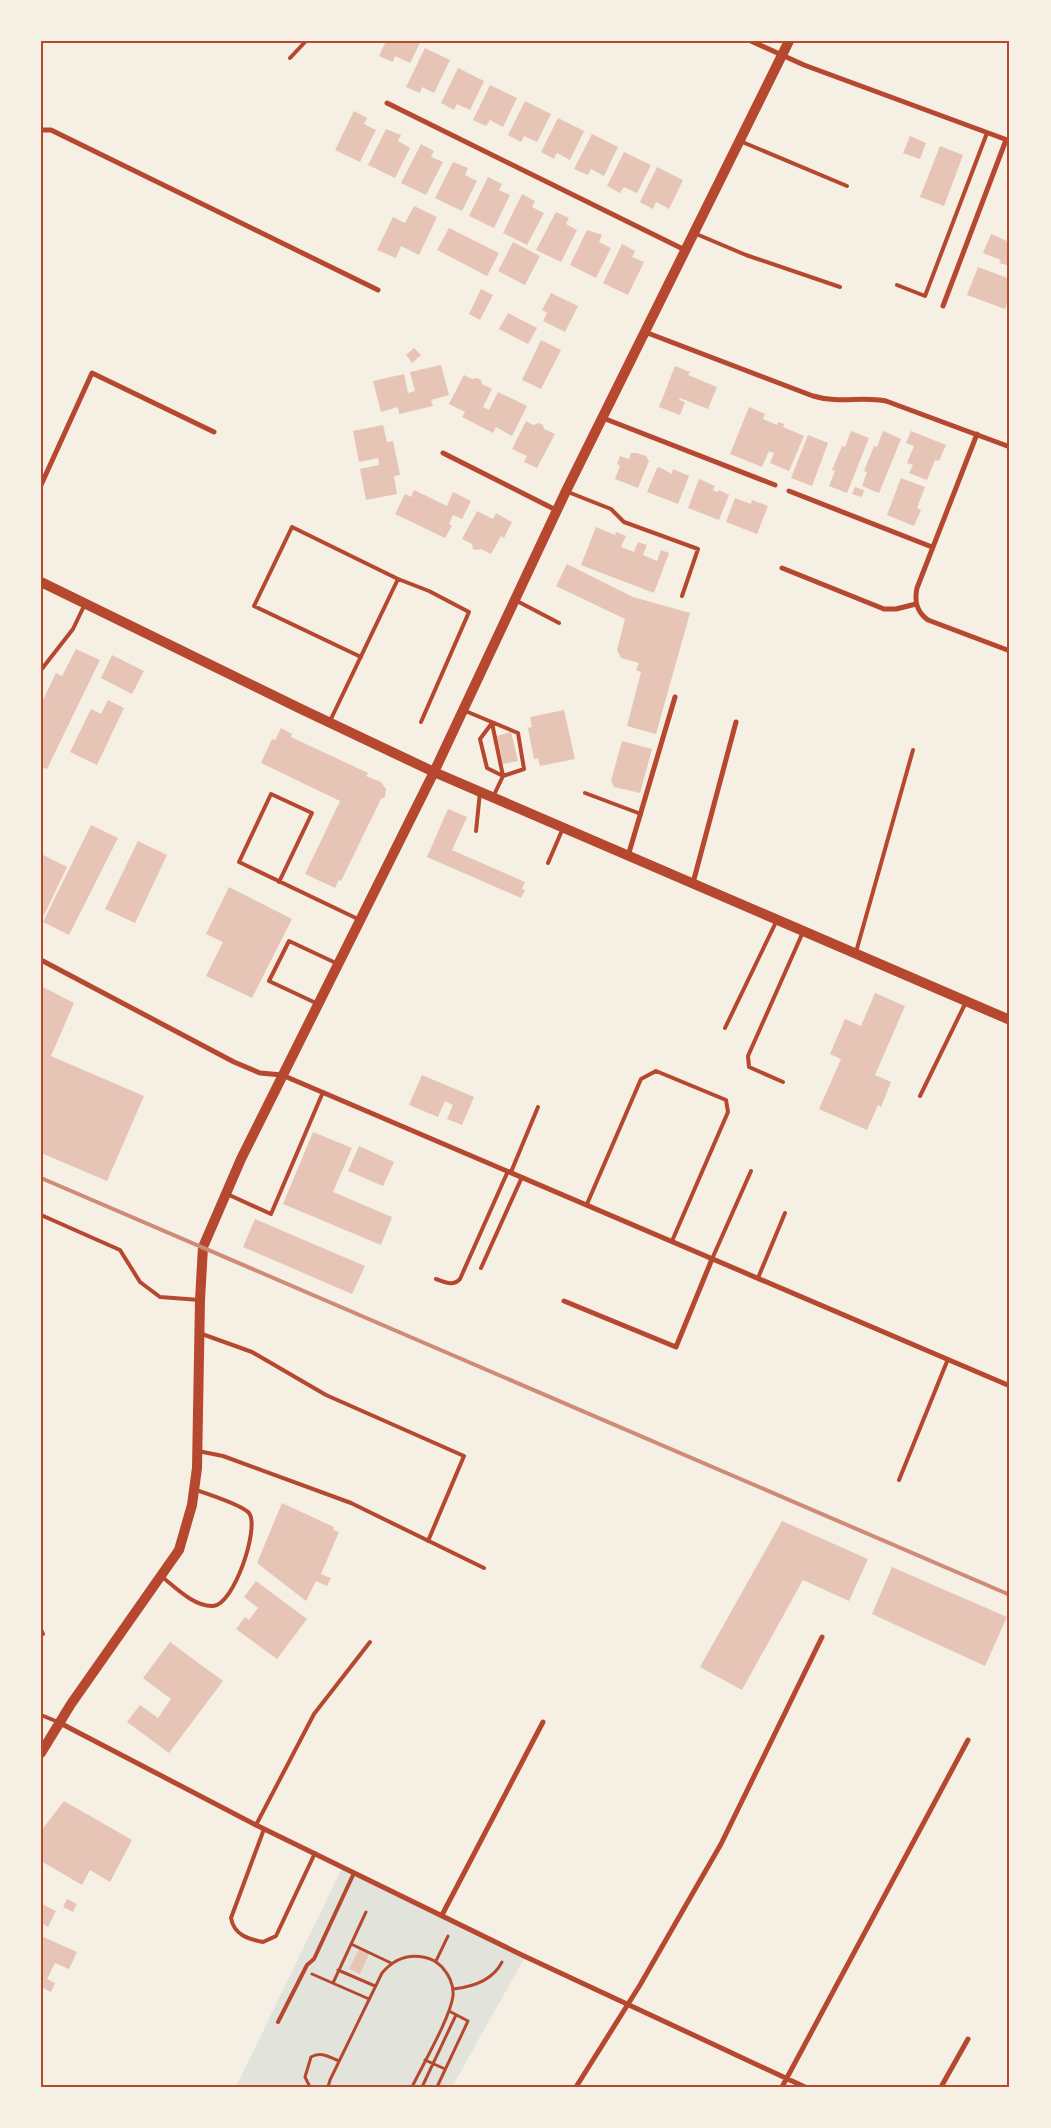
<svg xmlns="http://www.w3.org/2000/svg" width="1051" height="2128" font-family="Quicksand,sans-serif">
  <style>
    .green { fill: #e2e4dc }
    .building { fill: #e6c5b7 }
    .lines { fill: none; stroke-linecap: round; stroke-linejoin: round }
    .path { stroke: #b5482f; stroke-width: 3 }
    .service { stroke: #b5482f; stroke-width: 4 }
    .minor { stroke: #b5482f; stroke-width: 5 }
    .secondary { stroke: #b5482f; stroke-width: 10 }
    .rail { stroke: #cf8b77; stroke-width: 4 }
    .neatline { fill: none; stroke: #b5482f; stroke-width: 2 }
  </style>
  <rect width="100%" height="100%" fill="#f6efe4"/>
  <path class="green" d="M343,1866L525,1957L452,2087H236Z"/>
  <path class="building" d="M386,41H421L410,63L395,56L393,62L379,56Z
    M425,48L450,60L434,93L422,87L420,93L406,87Z
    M458,68L484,81L470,110L457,104L454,110L441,103Z
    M490,85L517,98L503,127L490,120L486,126L473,120Z
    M525,101L551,114L537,142L524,136L521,142L508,135Z
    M354,111L367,118L364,124L376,130L360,162L335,150Z
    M558,118L584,131L570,160L557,153L554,159L541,152Z
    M386,129L401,135L398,141L410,148L395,178L368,165Z
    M592,134L618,147L604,176L591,169L588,175L574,169Z
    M910,136L926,143L920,159L903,153Z
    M421,144L434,151L431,157L443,162L426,195L401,183Z
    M940,146L963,155L944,206L920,197Z
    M624,152L651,165L637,193L624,187L620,193L607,186Z
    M453,162L468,168L465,175L477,181L462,211L435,198Z
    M657,167L683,180L669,209L656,202L653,209L640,202Z
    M488,177L502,184L499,190L510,195L494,228L469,216Z
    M522,194L535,201L532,207L544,213L527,245L503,233Z
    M414,206L437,217L419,255L401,246L396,258L377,250L393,217L405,223Z
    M556,212L569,218L566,224L577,230L561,262L536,250Z
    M449,228L499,253L487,276L437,250Z
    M587,230L602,235L599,242L611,248L596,278L570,265Z
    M991,234L1007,241L1010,235V266L999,263L1001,260L983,253Z
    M513,242L540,256L525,285L498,271Z
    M622,244L635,251L632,257L644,262L628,295L603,283Z
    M978,267L1010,279V296L1005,309L967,295Z
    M481,289L493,295L480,320L469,314Z
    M551,293L578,306L565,332L543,321L547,313L542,310Z
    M508,313L537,328L528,344L499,329Z
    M541,340L561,350L541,389L522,380Z
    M414,348L421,355L412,363L406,355Z
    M441,365L449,395L431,400L433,406L399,414L398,407L381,412L373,381L404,374L408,393L415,391L410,372Z
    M675,366L690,372L688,375L717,387L708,409L680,398L679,400L685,402L680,415L659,407Z
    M464,375L472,379L477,378L481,380L482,384L492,389L483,407L489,410L498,392L527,406L512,436L496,427L493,433L462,417L465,412L449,404Z
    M749,407L765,414L763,419L777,425L778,422L784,424L783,427L804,436L789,471L770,463L774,453L769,451L762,467L730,454Z
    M526,421L533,425L539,423L543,425L544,429L555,434L537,468L524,462L527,456L512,449Z
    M383,425L387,442L393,441L400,475L394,476L397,494L366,500L360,469L379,465L378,458L359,462L353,431Z
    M851,431L869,438L847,493L829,486L835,471L832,470L842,446L845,447Z
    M883,431L901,439L879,493L862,486L867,472L864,471L874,446L877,447Z
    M911,431L946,445L939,461L935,460L927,480L909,473L913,465L907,463L914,446L906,443Z
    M808,435L828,443L812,486L791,478Z
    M631,453H637L646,456L649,461L638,488L615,479L620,466L617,464L620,456L629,459Z
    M659,467L672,474L673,469L689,476L678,504L647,492L657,468Z
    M901,478L925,487L917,508L921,510L914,526L887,515Z
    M699,479L715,486L713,490L718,492L719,490L729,495L719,520L688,508Z
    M855,487L864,490L862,497L852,494Z
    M414,490L447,506L453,492L471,501L462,519L453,515L449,524L452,526L445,538L395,514L405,494L411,497Z
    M735,498L751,504L752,500L768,506L757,534L726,522Z
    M477,511L493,519L496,513L512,522L504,538L501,536L491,554L481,549L477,550L473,549L472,544L462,539Z
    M596,527L615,535L616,532L626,536L621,547L634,552L638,542L647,545L643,555L657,561L661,550L669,553L654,593L581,565Z
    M567,564L633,597L690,613L656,734L627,726L641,672L636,670L639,663L621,658L617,650L625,619L556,586Z
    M76,649L100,660L47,769L41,767V704L56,673L62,676Z
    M112,655L144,671L132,694L101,678Z
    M108,700L124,708L97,765L70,752L91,709L101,714Z
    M564,710L575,759L540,766L538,758L534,759L528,728L532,727L530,717Z
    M281,728L292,734L291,737L368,773L366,776L381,782L386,789L385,797L381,799L341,881L339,880L335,888L305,874L340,801L261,763L272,739L275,740Z
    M511,732L518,761L503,764L497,736Z
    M622,741L652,749L640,793L614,787L611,781Z
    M448,809L467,817L452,850L525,882L522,889L525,890L521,898L427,857Z
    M91,825L118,838L69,935L43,922Z
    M138,841L167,855L135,923L105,909Z
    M41,854L67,867L44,915L41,913Z
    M229,887L292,919L252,998L206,976L223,942L206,934Z
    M41,986L74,1003L51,1056L144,1096L107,1181L41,1153Z
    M875,993L905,1006L875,1075L891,1082L881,1107L878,1105L867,1130L819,1109L841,1059L830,1054L845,1019L861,1026Z
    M422,1075L474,1097L462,1125L447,1119L453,1105L445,1101L438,1117L409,1105Z
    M313,1132L352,1148L333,1192L392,1217L381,1245L283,1204Z
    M359,1146L394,1162L383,1186L348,1171Z
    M255,1219L365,1266L352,1294L243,1247Z
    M282,1503L334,1527L333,1530L339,1532L321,1574L331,1578L327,1586L316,1581L306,1601L257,1563Z
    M782,1521L868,1559L849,1601L803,1580L742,1690L700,1667Z
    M892,1567L1007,1617L985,1666L872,1614Z
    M256,1581L307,1619L277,1659L236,1629L245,1617L249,1620L258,1608L244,1597Z
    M170,1642L223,1681L169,1753L127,1722L140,1705L158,1718L171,1699L143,1678Z
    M64,1801L132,1840L110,1882L90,1870L82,1885L41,1861V1831Z
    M67,1899L77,1904L73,1912L63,1907Z
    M42,1904L56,1911L48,1927L41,1923Z
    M41,1936L77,1952L69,1969L55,1963L47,1979L55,1983L51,1992L43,1988L41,1993Z
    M359,1949L369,1954L360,1974L349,1969Z"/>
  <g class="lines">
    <path class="path" d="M351,1944L391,1963
      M436,1961L448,1936
      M338,1970L375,1986
      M312,1974L369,1999
      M333,1983L366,1912
      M453,1989C472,1987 493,1980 502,1962
      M425,2060L445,2069
      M310,2087L305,2077L311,2057C321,2051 329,2057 339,2061
      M328,2087L330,2080L382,1973C393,1960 406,1954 423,1957C430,1958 437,1962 442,1967C449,1975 454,1985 453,1996C450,2018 423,2064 412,2087
      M422,2087L456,2015
      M437,2087L468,2021L449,2011"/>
    <path class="service" d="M290,58L306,41
      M740,141L847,186
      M694,233L746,255L840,287
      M897,285L925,296L987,133
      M568,492L611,509L624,522L698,549L682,596
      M398,579L429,591L469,612L421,722
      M517,601L559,623
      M41,670L73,629L84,606
      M463,710L518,733L524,769L503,776L493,797
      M330,721L398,579L292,527L254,606L361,657
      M492,723L480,739L487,768L503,776
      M492,723L503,776
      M585,793L641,814
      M476,831L480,792
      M548,863L563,828
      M279,882L312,813L271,794L239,862L360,920
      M856,952L913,750
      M318,1004L269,981L289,941L338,964
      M725,1028L777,920
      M783,1082L749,1067L748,1056L803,932
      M920,1096L966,1002
      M511,1172L538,1107
      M227,1194L271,1214L323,1092
      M587,1204L641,1079L656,1071L726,1100L728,1112L672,1241
      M41,1215L120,1250L140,1282L160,1297L200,1300
      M712,1259L751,1171
      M481,1268L522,1177
      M758,1278L785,1213
      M436,1279C445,1282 452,1287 460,1279L508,1171
      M202,1334L252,1352L326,1395L464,1456L428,1541
      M198,1451L223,1456L351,1503L484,1568
      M899,1480L948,1359
      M161,1576C175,1587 194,1607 213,1606C234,1605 260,1527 249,1513C242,1505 208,1494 196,1490
      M41,1630L43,1634
      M41,1715L58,1722
      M256,1825L314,1714L370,1642
      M264,1829L231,1918C234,1935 248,1939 263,1942L276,1936L315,1853
      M278,2022L307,1965L314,1959L354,1873"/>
    <path class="minor" d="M751,41L804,65L1010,141
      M387,103L685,250
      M41,130H51L378,290
      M943,306L1006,140
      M645,332L813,396C840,404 861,396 886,401L1010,447
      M603,418L775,485
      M977,434L917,588C914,602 917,612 928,620L1010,651
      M443,453L556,510
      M41,485L92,373L214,432
      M789,491L932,547
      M782,568L884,609H896L916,604
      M628,856L675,697
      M693,883L736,722
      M41,960L234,1062L260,1073L282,1075L1010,1386
      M564,1301L676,1347L712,1259
      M60,1723L256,1825L524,1956L805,2087
      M442,1915L543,1722
      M576,2087L640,1985L721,1844L822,1637
      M782,2087L968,1740
      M941,2087L968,2039"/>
    <path class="secondary" d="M41,582L301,709L434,772L1010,1020
      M41,1753L71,1704L179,1550L192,1505L197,1468L200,1300L203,1247L241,1159L434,772L566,491L789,41"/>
    <path class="rail" d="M41,1178L1010,1595"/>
  </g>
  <rect width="1051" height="2128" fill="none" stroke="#f6efe4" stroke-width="85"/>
  <rect x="42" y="42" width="966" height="2044" class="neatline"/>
</svg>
